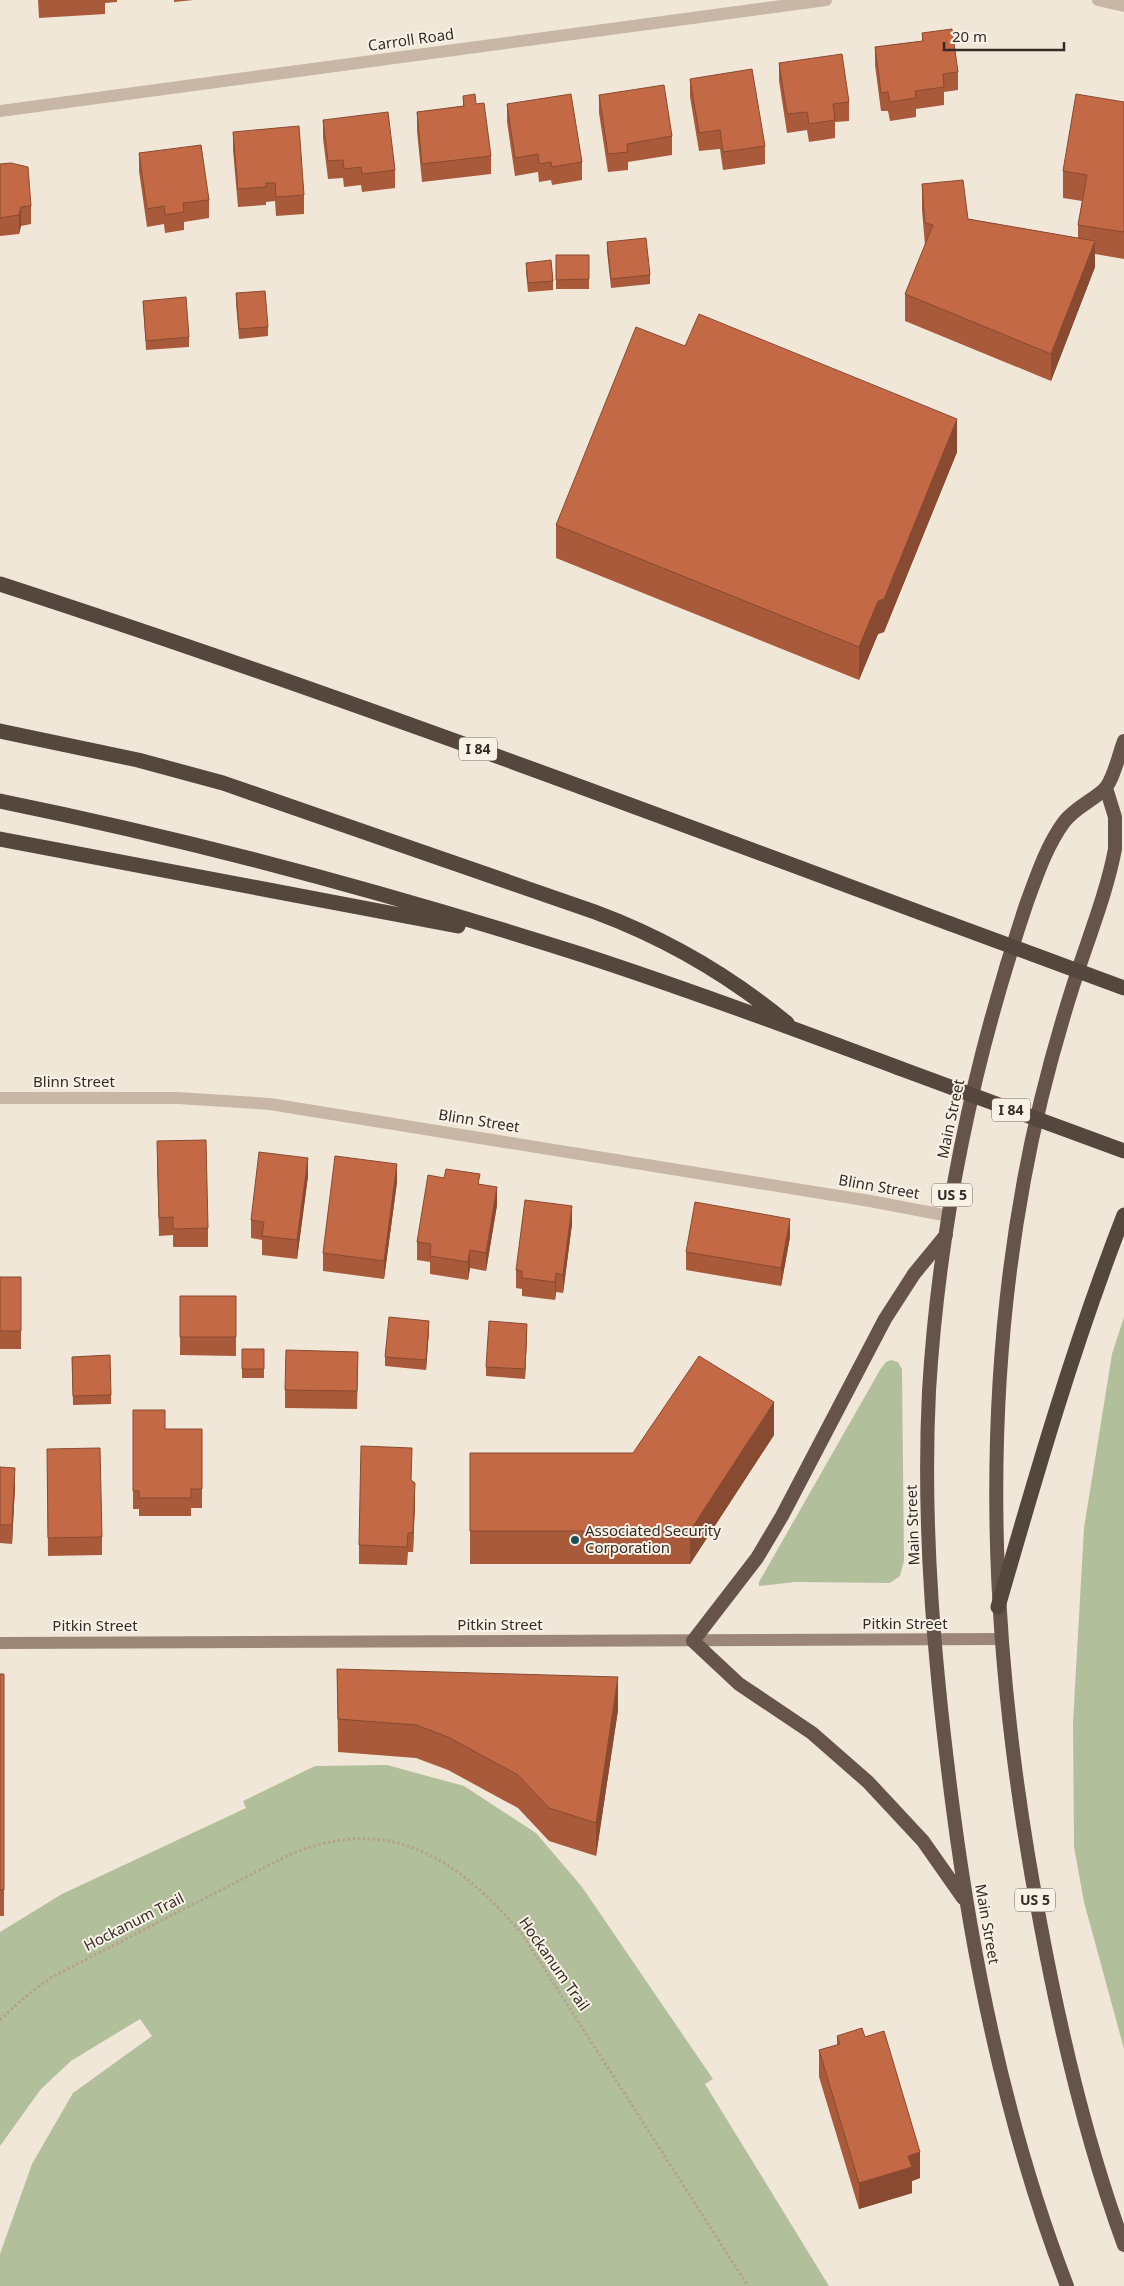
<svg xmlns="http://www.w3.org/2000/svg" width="1124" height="2286" font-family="'Noto Sans',sans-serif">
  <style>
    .green { fill: #b1bf9a }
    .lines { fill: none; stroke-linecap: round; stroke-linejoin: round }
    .path { stroke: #b4a190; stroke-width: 3; stroke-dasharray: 2.5 2.5; stroke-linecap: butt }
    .minor { stroke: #c8b7a6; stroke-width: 12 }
    .secondary { stroke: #9c8677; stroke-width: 12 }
    .trunk { stroke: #66544b; stroke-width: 14 }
    .motorway { stroke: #55463e; stroke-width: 15 }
    .motorway-bridge { stroke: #55463e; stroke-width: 15 }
    .wall { fill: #a85a3b }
    .shaded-wall { fill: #884a30 }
    .building { fill: #c36945; stroke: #884a30 }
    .poi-dot { fill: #1d4e54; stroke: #f8f1e5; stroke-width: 2 }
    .labels { text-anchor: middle; stroke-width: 4; stroke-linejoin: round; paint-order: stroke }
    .shield { fill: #f8f1e5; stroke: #6f6660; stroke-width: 1 }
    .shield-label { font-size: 14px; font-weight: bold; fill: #342b27 }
    .street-label { font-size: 15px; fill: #342b27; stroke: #f8f1e5 }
    .poi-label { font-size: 15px; fill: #342b27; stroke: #f8f1e5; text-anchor: start }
  </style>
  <rect width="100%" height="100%" fill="#f1e7d9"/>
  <path class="green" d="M1124,1317V2049L1084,1902L1074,1847L1073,1722L1084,1528L1112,1354Z
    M891,1360L898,1362L902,1369L904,1561L900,1576L890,1583L795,1582L759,1586V1582L880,1370L886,1362Z
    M387,1765L464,1786L536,1833L582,1887L713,2079L705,2084L829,2286H0V2254L32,2164L73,2093L152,2036L140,2019L71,2061L41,2089L0,2146V1932L62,1894L246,1808L243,1801L315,1766Z"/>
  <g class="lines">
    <path class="path" d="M0,2020L24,1998L50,1978L291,1854C391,1813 458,1859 522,1934L748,2286"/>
    <path class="minor" d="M1098,0L1124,6
      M0,111L826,0
      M0,1098H178L270,1104L870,1201L949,1216"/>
    <path class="secondary" d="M0,1643L1000,1639"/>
    <path class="trunk" d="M1106,788L1115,817V849C1106,896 1087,941 1073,986C1053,1049 1036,1114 1024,1180C978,1430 993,1678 1041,1927C1061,2034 1086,2142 1124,2245
      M946,1235L914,1274L885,1319L782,1516L757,1558L693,1641L739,1684L812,1733L868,1782L923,1841L963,1898
      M1067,2286C1008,2133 974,1970 953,1809C935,1671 922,1530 929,1391C939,1225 974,1059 1027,902C1037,875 1047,845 1064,822C1076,806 1100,797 1107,786C1115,774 1119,754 1124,741"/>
    <path class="motorway" d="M0,584C321,688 636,807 951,924
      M0,731L138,760L223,783L595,912C665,938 729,975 787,1023
      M0,801C197,841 392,894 583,955C690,990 794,1029 899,1068
      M0,839L458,926
      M998,1607C1036,1475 1074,1343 1124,1215"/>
    <path class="motorway-bridge" d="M951,924L1124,988
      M899,1068L1124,1151"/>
  </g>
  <path class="wall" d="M38,0H117V2L105,3V14L39,18Z
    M174,0H194L174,2Z
    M922,33L958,72V90L944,92V105L916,109V117L890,121L888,111H881L875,65V47L922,41Z
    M779,63L849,102V121L835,122V138L809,142L807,130L787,133L779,81Z
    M690,79L765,146V164L723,170L720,149L699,151L690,97Z
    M599,95L672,136V155L628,162V170L608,172L599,113Z
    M463,96L476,104L491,156V174L422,182L417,131V112L463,106Z
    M1124,102V259L1095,254V267L1051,381L905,321V294L925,245L922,210V184L968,219L1078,238V225L1082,201L1063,198V171Z
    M507,104L582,162V180L552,185L551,180L539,182L538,172L515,176L507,122Z
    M323,120L395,170V188L362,192L361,185L344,187L343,178L328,179L323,138Z
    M233,132L304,195V214L276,216L275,201L266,202V205L238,207L233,150Z
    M139,153L209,200V218L184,222V230L165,233L164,224L147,227L139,171Z
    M0,164L31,206V224L21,226L19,234L0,236Z
    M607,242L650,275V284L611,288L607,251Z
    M556,255H589V289H556Z
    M526,263L553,281V290L528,292L526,272Z
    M236,293L268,327V336L239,339L236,303Z
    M143,301L189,337V347L146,350Z
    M957,452L884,632L878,634L859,680L556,558V525Z
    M157,1159L208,1228V1247H173V1235L159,1236Z
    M308,1176L297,1259L262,1255V1240L251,1238V1220Z
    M444,1178L480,1184L497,1205L486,1271L470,1268L468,1280L430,1274V1262L417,1260V1242Z
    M397,1182L384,1279L323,1271V1253Z
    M572,1224L563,1293L556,1292L555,1300L522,1296V1289L516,1288V1270Z
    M790,1237L781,1286L686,1270V1252Z
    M0,1277H21V1349H0Z
    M180,1296H236V1356L180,1355Z
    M429,1330L426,1370L385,1366V1357Z
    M527,1333L525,1379L486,1376V1367Z
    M242,1349H264V1378H242Z
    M72,1357L111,1395V1404L73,1405Z
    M358,1370L357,1409L285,1408V1390Z
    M133,1410L165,1429H202V1508H191V1516H139V1509H133Z
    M774,1435L690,1564H470V1453H633Z
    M0,1467L15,1486L12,1544L0,1543Z
    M47,1467L102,1537V1555L48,1556Z
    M411,1480L415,1501L413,1552H408L407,1565L359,1564V1545Z
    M337,1669L618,1710L596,1856L549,1841L518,1808L448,1770L416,1758L338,1752Z
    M0,1674H4V1916H0Z
    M837,2036L865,2037L920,2178L912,2181V2193L859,2209L819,2077V2050L837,2045Z"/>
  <path class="shaded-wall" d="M21,207V226L19,234V215Z
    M1095,241V267L1051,381V354Z
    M957,419V452L884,632L878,634L859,680V647L878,601Z
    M308,1158V1176L297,1259V1240Z
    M397,1164V1182L384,1279V1261Z
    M497,1187V1205L486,1271V1253Z
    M572,1206V1224L563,1293V1275Z
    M790,1219V1237L781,1286V1268Z
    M470,1250V1268L468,1280V1262Z
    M556,1273V1292L555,1300V1282Z
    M429,1321V1330L426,1370V1360Z
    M527,1324V1333L525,1379V1369Z
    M774,1402V1435L690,1564V1531Z
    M15,1468V1486L12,1544V1525Z
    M415,1483V1501L413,1552V1533Z
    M618,1677V1710L596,1856V1823Z
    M920,2152V2178L912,2181V2193L859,2209V2183L908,2156Z"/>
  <path class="building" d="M952,29L958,72L943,74L944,87L915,91L916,98L890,102L888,92L881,93L875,47L923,41L922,33Z
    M842,54L849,102L833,104L835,120L809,124L807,112L787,114L779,63Z
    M752,69L765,146L723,152L720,130L699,133L690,79Z
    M664,85L672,136L627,144L628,152L608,154L599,95Z
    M475,94L476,104L484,103L491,156L422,164L417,112L464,106L463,96Z
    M571,94L582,162L552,167L551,162L539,164L538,154L515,158L507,104Z
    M1076,94L1124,102V232L1078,225L1087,175L1063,171Z
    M388,112L395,170L362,174L361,167L344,169L343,160L328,161L323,120Z
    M299,126L304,195L276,197L275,183H266V187L238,189L233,132Z
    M201,145L209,200L183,203L184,212L165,215L164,206L147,209L139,153Z
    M11,163L28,167L31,206L21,207L19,215L0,218V164Z
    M963,180L968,219L1095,241L1051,354L905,294L933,225L925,223L922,184Z
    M646,238L650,275L611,279L607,242Z
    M556,255H589V279L556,280Z
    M551,260L553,281L528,283L526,263Z
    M265,291L268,327L239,329L236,293Z
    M186,297L189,337L146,341L143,301Z
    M699,314L957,419L884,599L878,601L859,647L556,525L636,327L685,346Z
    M206,1140L208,1228L173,1229V1217L159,1218L157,1141Z
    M259,1152L308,1158L297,1240L262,1236L264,1222L251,1220Z
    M335,1156L397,1164L384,1261L323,1253Z
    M446,1169L480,1174L478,1184L497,1187L486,1253L470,1250L468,1262L430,1256L431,1244L417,1242L428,1175L444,1178Z
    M525,1200L572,1206L563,1275L556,1273L555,1282L522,1278V1271L516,1270Z
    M695,1202L790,1219L781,1268L686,1252Z
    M0,1277H21V1331H0Z
    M180,1296H236V1337H180Z
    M389,1317L429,1321L426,1360L385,1357Z
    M489,1321L527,1324L525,1369L486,1367Z
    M242,1349H264V1369H242Z
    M286,1350L358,1352L357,1391L285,1390Z
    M110,1355L111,1395L73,1396L72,1357Z
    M699,1356L774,1402L690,1531H470V1453H633Z
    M133,1410H165V1429H202V1489H191V1498H139V1491H133Z
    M361,1446L412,1448L411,1480L415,1483L413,1533H408L407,1547L359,1545Z
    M100,1448L102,1537L48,1538L47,1449Z
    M0,1467L15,1468L12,1525H0Z
    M337,1669L618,1677L596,1823L549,1808L518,1775L448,1737L416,1725L338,1719Z
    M0,1674H4V1890H0Z
    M862,2028L865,2037L884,2031L920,2152L908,2156L912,2167L859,2183L819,2050L840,2044L837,2036Z"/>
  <circle class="poi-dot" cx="575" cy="1540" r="5"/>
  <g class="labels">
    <g class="shield">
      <rect x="459" y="737.5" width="38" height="23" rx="4"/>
      <rect x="992" y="1098.5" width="38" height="23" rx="4"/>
      <rect x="932" y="1183.5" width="40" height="23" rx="4"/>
      <rect x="1015" y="1888.5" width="40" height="23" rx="4"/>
    </g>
    <g class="shield-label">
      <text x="478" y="754">I 84</text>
      <text x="1011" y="1115">I 84</text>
      <text x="952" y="1200">US 5</text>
      <text x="1035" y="1905">US 5</text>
    </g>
    <g class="street-label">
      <text transform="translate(411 40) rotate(-8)" y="5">Carroll Road</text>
      <text x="74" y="1087">Blinn Street</text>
      <text transform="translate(951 1119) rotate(-78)" y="5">Main Street</text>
      <text transform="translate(479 1121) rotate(9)" y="5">Blinn Street</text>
      <text transform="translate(879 1187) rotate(10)" y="5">Blinn Street</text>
      <text transform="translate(913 1525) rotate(-92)" y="5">Main Street</text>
      <text x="905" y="1629">Pitkin Street</text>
      <text x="500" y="1630">Pitkin Street</text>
      <text x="95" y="1631">Pitkin Street</text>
      <text transform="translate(134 1922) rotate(-27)" y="5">Hockanum Trail</text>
      <text transform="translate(987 1924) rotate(80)" y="5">Main Street</text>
      <text transform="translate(554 1964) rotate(55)" y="5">Hockanum Trail</text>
    </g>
    <g class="poi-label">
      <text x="585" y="1536">Associated Security<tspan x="585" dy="17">Corporation</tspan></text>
    </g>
  </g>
  <path d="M944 42v8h120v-8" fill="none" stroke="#342b27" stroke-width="2.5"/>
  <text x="952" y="42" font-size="15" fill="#342b27" stroke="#f8f1e5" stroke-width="4" paint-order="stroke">20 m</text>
</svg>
